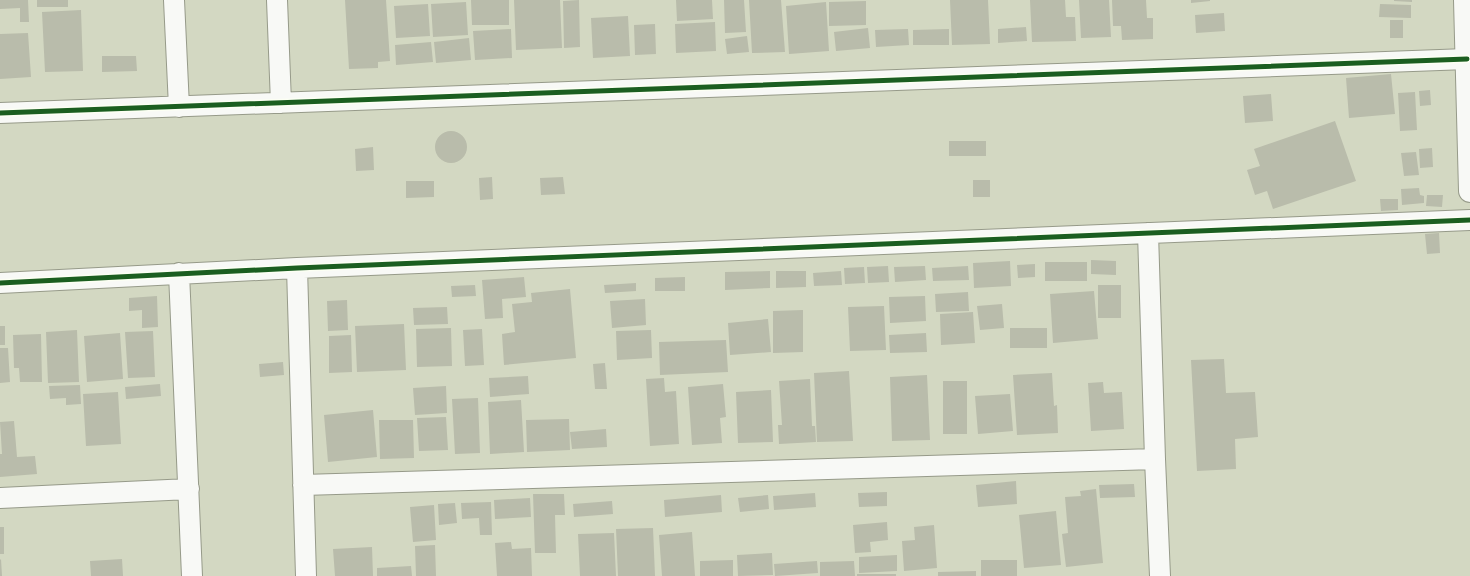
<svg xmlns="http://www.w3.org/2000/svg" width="1470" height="576" font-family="'PT Sans',sans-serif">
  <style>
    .building { fill: #b9bcab }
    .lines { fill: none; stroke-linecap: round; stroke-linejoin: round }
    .street-casing { stroke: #969a89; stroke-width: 22 }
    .secondary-casing { stroke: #969a89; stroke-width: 24 }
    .street { stroke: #f8f9f6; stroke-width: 20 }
    .secondary { stroke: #f8f9f6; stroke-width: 22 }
    .cycleway-casing { stroke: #fcfff3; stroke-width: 8 }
    .cycleway { stroke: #1b5e20; stroke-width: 5 }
  </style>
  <rect width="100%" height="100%" fill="#d3d8c2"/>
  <path class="building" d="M0,0H28L29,22H20V8L0,9Z
    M37,0H68V7H37Z
    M345,0H386L390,61L378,62V68L349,69Z
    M471,0H509V25H472Z
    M514,0H560L562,48L516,50Z
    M579,0L580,47L564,48L563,1Z
    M676,0H712L713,19L677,21Z
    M724,0H744L746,32L725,33Z
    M749,0H781L785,52L752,53Z
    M950,0H988L990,44L952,45Z
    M1030,0H1065L1066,17H1075L1076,41L1032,42Z
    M1079,0H1109L1111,37L1081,38Z
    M1112,0H1146L1147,18H1153V39L1122,40L1121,26H1113Z
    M1191,0H1210V1L1191,3Z
    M1394,0H1412V2L1394,1Z
    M866,1V25L829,26V2Z
    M466,2L468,35L433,37L431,4Z
    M826,2L829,51L789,54L786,6Z
    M428,4L430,36L396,38L394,6Z
    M1380,4L1411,5V18L1379,17Z
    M81,10L83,71L45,72L42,12Z
    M1224,13L1225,31L1196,33L1195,15Z
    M628,16L630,56L593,58L591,18Z
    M1390,20H1403V38H1390Z
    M715,22L716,51L676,53L675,24Z
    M655,24L656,54L635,55L634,25Z
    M1026,27L1027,41L998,43V29Z
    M868,28L870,48L836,51L834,32Z
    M511,29L512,58L475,60L473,31Z
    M908,29L909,45L876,47L875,30Z
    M949,29V45H913V30Z
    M28,33L31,77L0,79V34Z
    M747,36L749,52L727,54L725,39Z
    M469,38L471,60L436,63L434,42Z
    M431,42L433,62L396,65L395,45Z
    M102,56H136L137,71L102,72Z
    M1391,74L1395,114L1349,118L1346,78Z
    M1430,90L1431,105L1420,106L1419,91Z
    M1415,92L1417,130L1400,131L1398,93Z
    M1271,94L1273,121L1245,123L1243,96Z
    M1335,121L1356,181L1273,209L1267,191L1255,195L1247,170L1260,166L1254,149Z
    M435 147a16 16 0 1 1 32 0a16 16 0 1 1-32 0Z
    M949,141H986V156H949Z
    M373,147L374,170L356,171L355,149Z
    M1432,148L1433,167L1420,168L1419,149Z
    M1416,152L1419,175L1404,176L1401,153Z
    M492,177L493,199L480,200L479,178Z
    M563,177L565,194L541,195L540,178Z
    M973,180H990V197H973Z
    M406,181H434V197L406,198Z
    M1419,188L1420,195L1424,196V203L1402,205L1401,189Z
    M1427,195H1443L1442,207L1426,206Z
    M1380,199H1398V210L1381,211Z
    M1439,233L1440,253L1427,254L1425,234Z
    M1091,260L1116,261V275L1091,274Z
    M1010,261L1011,286L974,288L973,263Z
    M1045,262H1087V281H1045Z
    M1035,264V277L1018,278L1017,265Z
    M888,266L889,282L868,283L867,267Z
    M925,266L926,280L895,282L894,267Z
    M968,266L969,280L933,281L932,268Z
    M864,267L865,283L845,284L844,268Z
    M770,271V288L725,290V272Z
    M776,271H806V287L776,288Z
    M841,271L842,285L814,286L813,273Z
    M524,277L526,297L502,299L503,318L485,319L482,280Z
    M685,277V291H655V278Z
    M636,283V291L605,293L604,285Z
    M475,285L476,296L452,297L451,286Z
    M1098,285H1121V318H1098Z
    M570,289L576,358L504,365L502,334L515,332L512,304L532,302L531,293Z
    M1094,291L1098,339L1053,343L1050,294Z
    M968,292L969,311L936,312L935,294Z
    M157,296L158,327L142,328V310L129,311V298Z
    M925,296L926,321L890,323L889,297Z
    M645,299L646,325L612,328L610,301Z
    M347,300L348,330L328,331L327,301Z
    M1002,304L1004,328L980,330L977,306Z
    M884,306L886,350L850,351L848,307Z
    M447,307L448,324L414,325L413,308Z
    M803,310V352L773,353V311Z
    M973,312L975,343L941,345L940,314Z
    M768,319L771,352L730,355L728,323Z
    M404,324L406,370L357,372L355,326Z
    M0,326H5V345H0Z
    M451,328L452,366L417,367L416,329Z
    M1010,328H1047V348H1010Z
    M482,329L484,365L465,366L463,330Z
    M77,330L79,382L48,383L46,332Z
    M651,330L652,358L617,360L616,331Z
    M153,331L155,377L128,378L125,332Z
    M120,333L123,379L87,382L84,336Z
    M926,333L927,352L890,353L889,335Z
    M41,334L42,382H20L19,368H14L13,335Z
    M351,335L352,372L329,373V336Z
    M726,340L728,372L660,375L659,342Z
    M0,348H8L10,382L0,383Z
    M1224,359L1226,393L1255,392L1258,437L1235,439L1236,469L1197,471L1191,360Z
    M283,362L284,375L260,377L259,364Z
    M605,363L607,389H595L593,364Z
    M849,371L853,441L817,442L814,373Z
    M1052,373L1054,406L1057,405L1058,433L1017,435L1013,375Z
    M927,375L930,440L892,441L890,377Z
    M528,376L529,394L490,397L489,378Z
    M664,378L665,392L676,391L679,444L650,446L646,379Z
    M810,379L812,426H815L816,442L779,444L778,425H782L779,381Z
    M943,381H967V434H943Z
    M1103,382L1104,393L1122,392L1124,429L1091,431L1088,383Z
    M160,384L161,396L126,399L125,387Z
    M723,384L726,417L720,418L722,443L692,445L688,387Z
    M80,385L81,404L66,405V398L50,399L49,386Z
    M446,386L447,413L415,415L413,388Z
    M771,390L773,442L738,443L736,392Z
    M118,392L121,444L86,446L83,394Z
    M1010,394L1013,431L978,434L975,396Z
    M478,398L480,453L455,454L452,399Z
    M521,400L524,452L490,454L488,402Z
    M373,410L377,457L328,462L324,415Z
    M446,417L448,450L419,451L417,418Z
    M569,419L570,450L527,452L526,420Z
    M379,420H413L414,458L380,459Z
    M14,421L17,457L35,456L37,474L0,477V454H2L0,422Z
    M606,429L607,447L572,449L570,432Z
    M1016,481L1017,504L978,507L976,485Z
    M1134,484L1135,497L1100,498L1099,485Z
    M1096,489L1103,563L1066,567L1062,534L1068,533L1065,497L1081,496L1080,491Z
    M887,492V506L859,507L858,493Z
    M815,493L816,507L774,510L773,496Z
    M533,494H564L565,515H555L556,553H535Z
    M721,495L722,512L665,517L664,500Z
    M768,495L769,509L740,512L738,498Z
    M530,498L531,517L495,519L494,500Z
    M612,501L613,514L574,517L573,504Z
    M491,502L492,535H480L479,518L462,519L461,503Z
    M455,503L457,523L439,525L438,504Z
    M434,505L436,540L413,542L410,507Z
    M1056,511L1061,565L1024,568L1019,515Z
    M887,522L888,540L870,542L871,552L855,553L853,525Z
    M934,525L937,568L904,571L902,541L915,540L914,527Z
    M0,527H4V554H0Z
    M653,528L655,576H618L616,529Z
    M692,532L695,576H662L659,535Z
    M614,533L616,576H580L578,534Z
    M511,542L512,549L531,548L532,576H497L495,543Z
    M435,545L436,576H416L415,546Z
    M372,547L373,576H335L333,549Z
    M772,553L773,575L738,576L737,555Z
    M897,555V571L859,573V557Z
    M1,559L2,576H0V560Z
    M122,559L123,576H91L90,561Z
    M733,560V576H700V561Z
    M981,560H1017V576H981Z
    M817,561L818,573L775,576L774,564Z
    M854,561L855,576H820V562Z
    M411,566L412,576H377V568Z
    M976,571V576H938V572Z
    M857,574H896V576H857Z"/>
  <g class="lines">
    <defs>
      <path id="street" d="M174,0L179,107
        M277,0L281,103
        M0,113L1467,59
        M1148,233L1155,459L1160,576
        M297,268L306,576
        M179,273L192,576
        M0,283L297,268L1470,220
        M303,485L1155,459
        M0,498L189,489"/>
      <path id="secondary" d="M1465,0L1470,191"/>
    </defs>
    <use href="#street" class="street-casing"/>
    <use href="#secondary" class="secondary-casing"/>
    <use href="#street" class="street"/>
    <use href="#secondary" class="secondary"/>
    <defs>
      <path id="cycleway" d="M0,113L1467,59
        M0,283L297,268L1470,220"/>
    </defs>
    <use href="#cycleway" class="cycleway-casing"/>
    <use href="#cycleway" class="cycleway"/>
  </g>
</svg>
